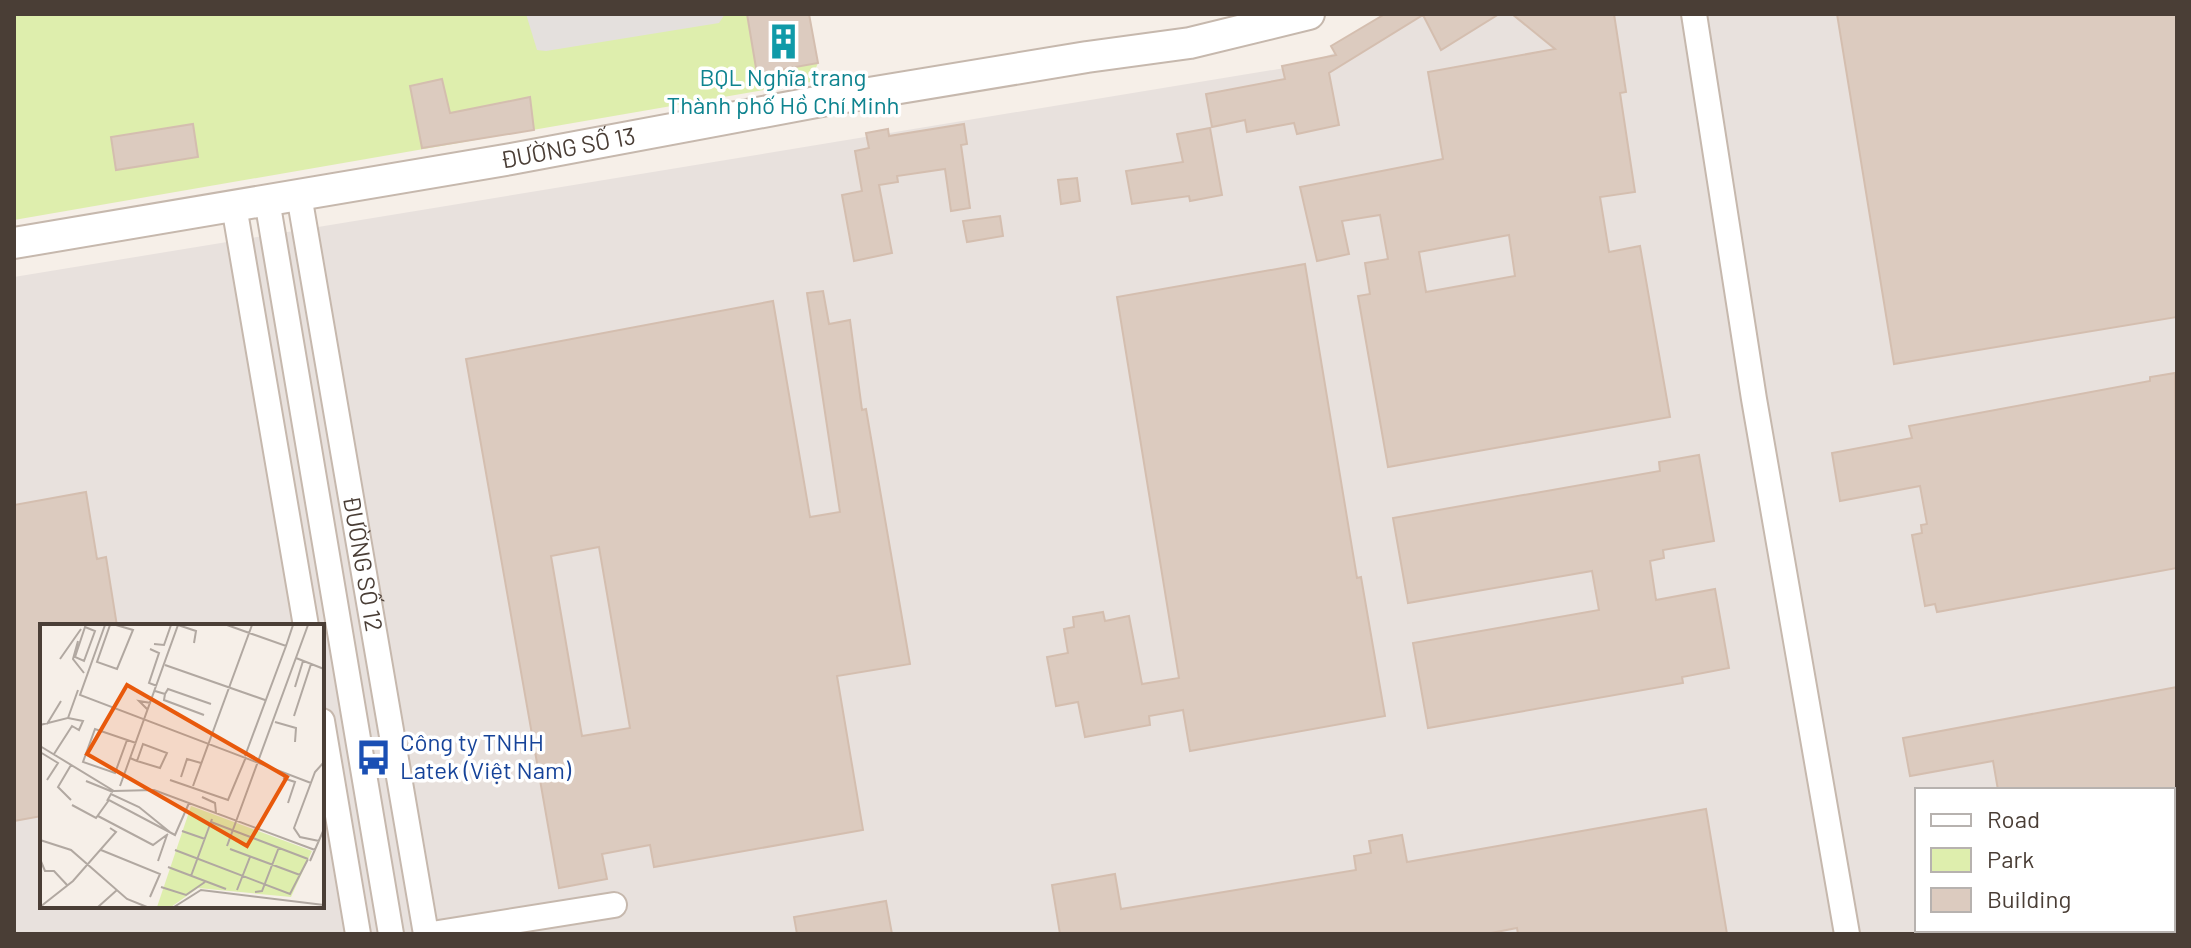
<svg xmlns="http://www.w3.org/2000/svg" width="2191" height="948" font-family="Barlow,sans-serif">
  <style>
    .industrial { fill: #e8e1dd; fill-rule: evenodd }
    .green { fill: #deeead }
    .parking { fill: #e4e0dd }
    .building { fill: #dccbbf; stroke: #d4beaf; stroke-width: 2; fill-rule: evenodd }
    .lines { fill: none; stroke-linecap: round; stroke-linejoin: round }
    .minor-casing { stroke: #c6b8ad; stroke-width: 28 }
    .tertiary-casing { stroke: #c6b8ad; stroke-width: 34 }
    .minor { stroke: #fff; stroke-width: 24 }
    .tertiary { stroke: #fff; stroke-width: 30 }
    .labels { text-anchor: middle; stroke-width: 7; stroke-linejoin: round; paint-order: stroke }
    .culture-label { font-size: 24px; fill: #0d838f; stroke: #fff }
    .street-label { font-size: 24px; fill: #4a3e36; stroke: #fff }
    .transit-label { font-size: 24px; fill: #164399; stroke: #fff; text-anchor: start }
    .inset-road { fill: none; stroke: #b1a8a1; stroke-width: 2 }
    .view { fill: #e8590c; fill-opacity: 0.15; stroke: #e8590c; stroke-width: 4 }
    .inset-edge { fill: none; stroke: #4a3e36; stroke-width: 4 }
  </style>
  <rect width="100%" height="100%" fill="#f6efe8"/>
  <path class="industrial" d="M1406,14H2177V934H14V277L1303,65L1384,34ZM42,626H322V906H42ZM1917,790H2173V930H1917Z"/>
  <path class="green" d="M14,14H809L818,63L810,82L14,220Z"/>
  <path class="parking" d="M526,14H725L719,23L546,51L537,50Z"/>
  <path class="building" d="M747,14H809L818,63L757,74Z
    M1385,14H1499L1441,50L1423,15L1329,73L1339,125L1297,134L1294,123L1247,132L1245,120L1212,127L1206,94L1285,79L1282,66L1336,55L1331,46Z
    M1512,14H1614L1626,92L1620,93L1635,192L1600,197L1609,252L1640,246L1670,417L1388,467L1358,296L1370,294L1365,263L1388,259L1380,215L1342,221L1349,254L1317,261L1300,187L1443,159L1428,72L1555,49ZM1509,235L1515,276L1426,292L1419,252Z
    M1837,14H2177V317L1894,364Z
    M442,79L450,113L530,97L534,130L422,148L410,86Z
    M193,124L198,157L116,170L111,137Z
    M964,124L967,144L961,145L970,208L951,211L945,169L897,176L898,182L879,185L892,253L854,261L842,195L862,191L855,151L869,148L866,133L888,129L889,136Z
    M1210,128L1222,195L1190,201L1189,196L1132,204L1126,171L1183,162L1177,134Z
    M1077,178L1080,201L1061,204L1058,180Z
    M1000,216L1003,236L967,242L963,221Z
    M1305,264L1357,578L1361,577L1385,716L1190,751L1183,710L1149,716L1150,725L1085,737L1078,702L1056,706L1047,657L1068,653L1064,629L1074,627L1073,617L1103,612L1105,621L1129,616L1142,684L1179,678L1117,297Z
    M823,291L829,324L850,320L862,410L866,409L910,664L837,676L863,830L654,867L650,845L602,854L607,879L559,888L466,359L773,301L810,517L840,512L807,293ZM599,547L630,728L582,736L551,556Z
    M2175,373L2177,568L1937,612L1935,604L1925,606L1912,535L1922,533L1921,525L1927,524L1920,486L1840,501L1832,453L1912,438L1909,426L2150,381V377Z
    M1699,455L1714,541L1663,550L1664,558L1650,561L1656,600L1715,589L1729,668L1682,677L1683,683L1428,728L1413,643L1599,610L1592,571L1408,603L1393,518L1660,471L1659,462Z
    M86,492L97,559L106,557L117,626H42V816L14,821V505Z
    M2177,687V790H1998L1993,761L1910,776L1903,738Z
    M1706,809L1727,934H1518L1517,928L1486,934H1060L1052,885L1115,874L1121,909L1356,870L1354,856L1371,853L1369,841L1402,835L1407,862Z
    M886,901L892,934H797L794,917Z"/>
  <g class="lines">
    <defs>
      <g id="minor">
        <path d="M1694,14L1754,399L1847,934"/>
        <path id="s1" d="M299,195L426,934"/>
        <path d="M267,200L391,934"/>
        <path d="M234,206L306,626"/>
        <path d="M322,721L358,934"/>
        <path d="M432,934L614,905"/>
      </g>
      <g id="tertiary">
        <path id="s2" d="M14,243L511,159L827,100L1087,57L1190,43L1309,14"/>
      </g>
    </defs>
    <use href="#minor" class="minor-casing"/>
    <use href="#tertiary" class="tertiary-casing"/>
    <use href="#minor" class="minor"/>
    <use href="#tertiary" class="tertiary"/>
  </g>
  <defs>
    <symbol id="building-bare" viewBox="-9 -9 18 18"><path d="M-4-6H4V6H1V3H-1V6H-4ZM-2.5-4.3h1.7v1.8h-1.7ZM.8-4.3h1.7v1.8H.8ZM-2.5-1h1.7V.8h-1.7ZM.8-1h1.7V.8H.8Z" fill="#0f9aa8" stroke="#fff" stroke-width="2.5" paint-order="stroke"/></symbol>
    <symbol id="bus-bare" viewBox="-9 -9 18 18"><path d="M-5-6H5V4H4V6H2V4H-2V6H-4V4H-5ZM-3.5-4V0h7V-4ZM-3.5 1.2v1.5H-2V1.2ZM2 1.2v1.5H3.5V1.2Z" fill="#1a4fb4" stroke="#fff" stroke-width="2.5" paint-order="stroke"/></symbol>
  </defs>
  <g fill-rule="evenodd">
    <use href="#building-bare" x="758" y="16" width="51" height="51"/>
    <use href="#bus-bare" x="348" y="732" width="51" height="51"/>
  </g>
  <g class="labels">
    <g class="culture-label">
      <text x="783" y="86">BQL Nghĩa trang<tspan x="783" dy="28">Thành phố Hồ Chí Minh</tspan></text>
    </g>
    <g class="street-label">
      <text dy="8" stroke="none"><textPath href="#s2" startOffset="562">ĐƯỜNG SỐ 13</textPath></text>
      <text dy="8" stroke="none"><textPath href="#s1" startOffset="374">ĐƯỜNG SỐ 12</textPath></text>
    </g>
    <g class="transit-label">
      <text x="400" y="751">Công ty TNHH<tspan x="400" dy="28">Latek (Việt Nam)</tspan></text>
    </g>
  </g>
  <g transform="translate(40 624)">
    <rect width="284" height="284" fill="#f6efe8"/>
    <path d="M151,182L272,227L251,273L158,264L131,283H117Z" fill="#deeead"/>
    <path class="inset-road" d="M65,1L40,71L271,159M70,1L57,38L77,45L93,6L76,1M187,1L246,22L253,1M45,3L55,7L44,37L35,33ZM38,17L33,35L44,49M114,20L124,21L131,1M110,25L119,29L109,59L117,62M256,34L284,45M20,35L41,5M125,41L225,76M255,63L263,37M115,67L125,70L124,76L164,91M125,70L128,65L171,80M108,86L99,77L111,79M254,92L271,40M235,98L256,104L255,118M7,100L21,77M0,101L28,94L38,66M87,116L75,149L43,138L55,105L96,119M0,122L74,167L114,166L275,226M0,128L18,139L7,156M14,130L32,102L39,106L43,97L28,94M205,132L246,22M90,134L97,137L120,144L127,129L103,120L97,137M31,141L18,163L31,176M141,153L147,135L161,139M243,154L255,158L248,179M130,156L188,176L206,133M46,157L73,168M80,162L138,1L156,7L154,19M153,162L212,1M162,173L175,179L176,189M67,177L71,170L99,183L131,209M32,181L56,194L69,176L135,211L149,179M58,192L113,221L128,210M171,198L268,235M142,207L165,215M0,216L31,226L87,275L107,283M279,217L260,213L254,204L275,148L284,138M187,222L268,1M190,225L260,251M61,226L120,250L110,273M135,226L250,270L268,235M0,235L5,247H14L28,262M118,237L127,211M270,237L284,205M128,243L186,265M151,252L172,195M121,263L146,271L165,258M197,266L210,233M215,268L222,267L239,223M0,283L33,257L76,208L70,204M58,283L77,266M134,283L161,266L284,281"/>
    <path class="view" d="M87,61L247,153L207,222L47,130Z"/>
    <rect width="284" height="284" class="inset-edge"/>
  </g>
  <rect width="2191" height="948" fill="none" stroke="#4a3e36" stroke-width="32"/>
  <rect x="1915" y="788" width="260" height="144" fill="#ffffff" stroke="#b7b2af" stroke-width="2"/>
  <rect x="1931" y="814" width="40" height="12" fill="#ffffff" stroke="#b7b2af" stroke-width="2"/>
  <text x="1987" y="828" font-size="24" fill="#4a3e36">Road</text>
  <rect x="1931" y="848" width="40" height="24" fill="#deeead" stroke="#b7b2af" stroke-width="2"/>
  <text x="1987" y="868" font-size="24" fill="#4a3e36">Park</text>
  <rect x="1931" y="888" width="40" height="24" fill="#dccbbf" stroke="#b7b2af" stroke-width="2"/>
  <text x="1987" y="908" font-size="24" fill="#4a3e36">Building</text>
</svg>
